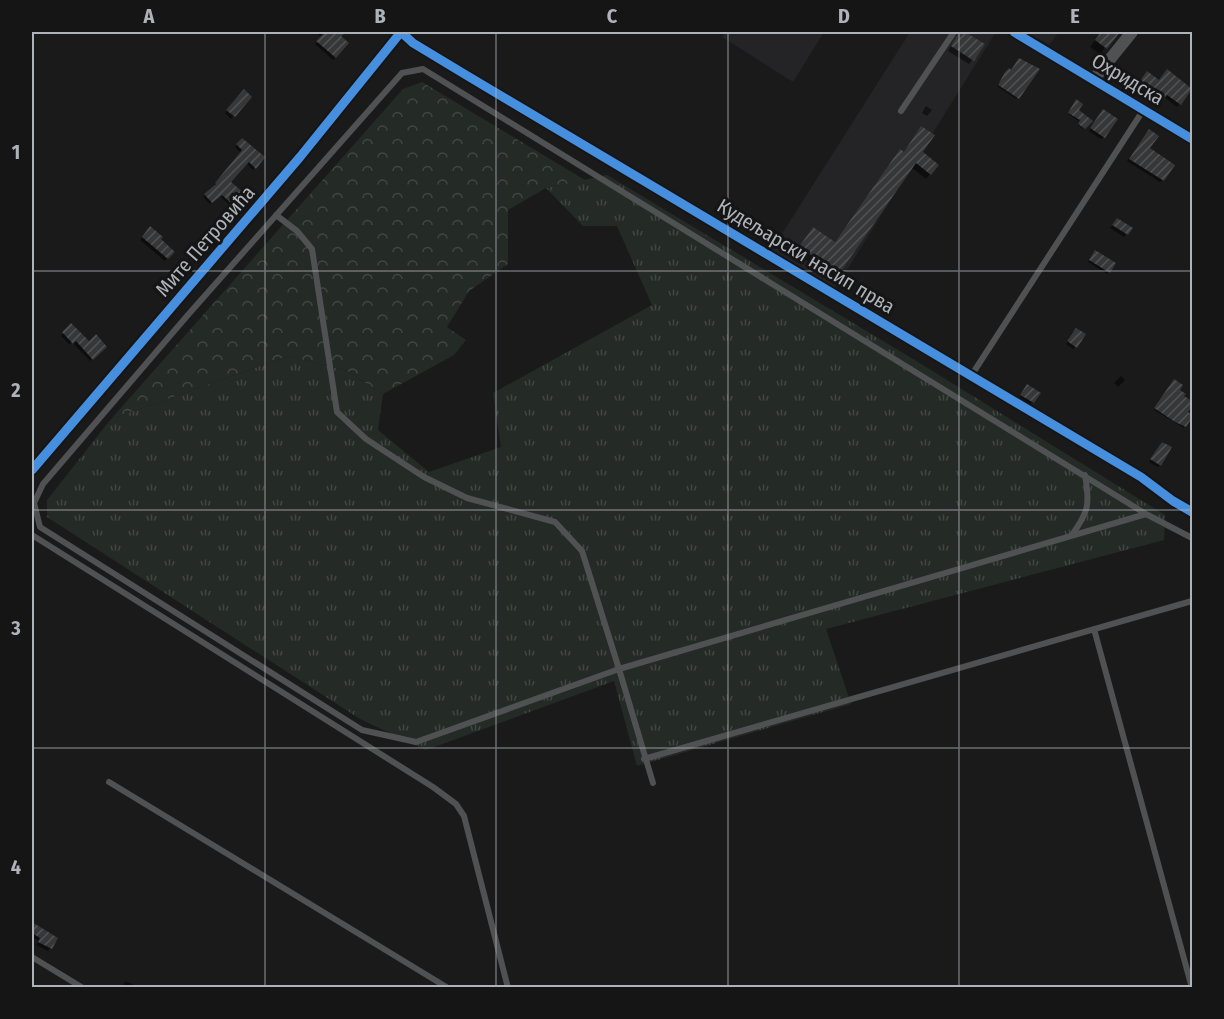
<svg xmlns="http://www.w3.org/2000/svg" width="1224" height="1019" font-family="'Fira Sans Condensed',sans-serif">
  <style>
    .built { fill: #242426 }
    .grass { fill: url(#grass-tufts) }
    .forest { fill: url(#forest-crowns) }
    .shadow { fill: #0007 }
    .building { fill: url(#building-hatch) }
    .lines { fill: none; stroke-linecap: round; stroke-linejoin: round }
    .lane { stroke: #505153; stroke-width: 6 }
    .street { stroke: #505153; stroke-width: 12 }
    .cycleway-casing { stroke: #151516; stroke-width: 13 }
    .cycleway { stroke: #468fdf; stroke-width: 9 }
    .grid { fill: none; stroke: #aeb3b9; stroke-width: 1.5; stroke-opacity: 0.55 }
    .labels { text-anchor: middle; stroke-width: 6; stroke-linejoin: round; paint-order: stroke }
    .street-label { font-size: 20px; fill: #aeb3b9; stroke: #151516 }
    .neatline { fill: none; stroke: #aeb3b9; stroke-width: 2 }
    .grid-label { font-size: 20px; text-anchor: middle; font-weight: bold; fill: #aeb3b9 }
  </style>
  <defs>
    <pattern id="grass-tufts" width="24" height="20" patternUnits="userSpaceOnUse" patternTransform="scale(1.5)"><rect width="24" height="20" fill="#242a25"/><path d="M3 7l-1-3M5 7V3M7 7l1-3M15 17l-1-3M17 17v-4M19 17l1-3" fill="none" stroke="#414643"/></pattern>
    <pattern id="forest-crowns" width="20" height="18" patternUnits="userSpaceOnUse" patternTransform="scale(1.5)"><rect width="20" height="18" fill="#242a25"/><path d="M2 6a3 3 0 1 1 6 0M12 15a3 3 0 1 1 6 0" fill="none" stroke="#414643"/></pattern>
    <pattern id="building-hatch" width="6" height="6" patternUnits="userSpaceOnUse" patternTransform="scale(1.5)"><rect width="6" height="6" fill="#363738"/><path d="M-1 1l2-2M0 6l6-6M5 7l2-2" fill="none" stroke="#515253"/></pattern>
  </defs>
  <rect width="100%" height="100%" fill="#1a1a1b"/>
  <path class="built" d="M725,32H824L793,82L722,37Z
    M910,32H996L835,289L771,251Z
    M1026,32H1059L1049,45Z"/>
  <path class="grass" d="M607,175L918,362L1165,515L1164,540L826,629L851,704L637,766L614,681L426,750L360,719L47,517V500L111,419L288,356L347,371L383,394L378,430L429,472L501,447L493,393L652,305L617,226H583L546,188Z"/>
  <path class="forest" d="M422,82L585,180L546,188L508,210V264L469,291L447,327L466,340L454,355L383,394L347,371L288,356L111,419L403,89Z"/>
  <path class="shadow" d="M315,32H344L339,37L347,43L333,60L315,44L321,37Z
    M960,32L983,45L969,64L948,51Z
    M1101,32H1118L1100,54L1090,47Z
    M1038,69L1016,99L997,86L1004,75L1011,71Z
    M1145,76L1159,82L1190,89L1177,107L1164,97L1158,105L1136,88Z
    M244,91L250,97L231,119L225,113Z
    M1076,101L1077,111L1091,121L1083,129L1078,125L1080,122L1068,114Z
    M926,106L932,110L927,116L922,113Z
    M1101,114L1103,137L1101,139L1089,131Z
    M1147,133L1148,148L1163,180L1160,182L1127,161Z
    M242,140L263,157L253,170L246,163L229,182L242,193L230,206L220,196L210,204L203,197L216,186L214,185L241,153L235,147Z
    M900,151L903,153H921L930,174L926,179L911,167L833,277L795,253L813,229L834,243Z
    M1115,222L1130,229L1124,237L1110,228Z
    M148,231L173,252L165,261L140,240Z
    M1093,254L1109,272L1107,274L1088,262Z
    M71,325L89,343L105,347L90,361L72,342L70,345L61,336Z
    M1073,332L1076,347L1073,349L1066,344Z
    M1121,376L1125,380L1118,387L1114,383Z
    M1173,383L1182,396L1192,403L1186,413L1184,428L1154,410Z
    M1025,388L1038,393L1030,405L1019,398Z
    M1160,446V465L1158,467L1149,462Z
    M32,924L56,939L48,951L36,945L39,941L32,937Z
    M125,981L134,985L133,988H122Z"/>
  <path class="building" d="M325,32H346L341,36L349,43L336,58L316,41Z
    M959,32H965L985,44L974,61L951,46Z
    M1101,32H1120L1107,49L1095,40Z
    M1019,58L1040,69L1019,99L998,85L1005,72L1009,68L1011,70Z
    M1167,69L1192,89L1181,105L1167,95L1161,103L1137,85L1147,71L1159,80Z
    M244,89L252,97L235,117L226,110Z
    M1076,99L1083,104L1079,110L1093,121L1085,129L1078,124L1080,120L1068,113Z
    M1103,109L1118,119L1105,138L1090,128Z
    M921,126L935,135L923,152L939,165L931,175L916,163L839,274L799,247L813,227L835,242L900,149L904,152Z
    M1149,129L1159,136L1150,148L1175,165L1164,181L1129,159Z
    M242,138L265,157L256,169L249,162L231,182L244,193L233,205L222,195L212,203L204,194L216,184L215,183L242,150L236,144Z
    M1117,218L1133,228L1128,235L1112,225Z
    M150,226L163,237L161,239L175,252L168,259L142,237Z
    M1095,250L1116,263L1110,273L1089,260Z
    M71,323L89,341L96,334L107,347L93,360L76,341L73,344L62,332Z
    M1076,328L1086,334L1077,348L1067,341Z
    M1174,379L1183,385L1180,390L1186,394L1184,396L1192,401V406L1188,412L1192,415V418L1186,427L1175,422L1154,408Z
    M1027,384L1041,393L1034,403L1020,395Z
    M1162,442L1172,447L1161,466L1150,459Z
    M32,922L58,938L52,949L38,942L40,938L32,933Z"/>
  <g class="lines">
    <path class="lane" d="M901,111L954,32
      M276,215L297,231L312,249L337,412L366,439L424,477L467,498L555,522L582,551L619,669L653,783
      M971,376L1144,109
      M1146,514L619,669L416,742L362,730L40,527L34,503L43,484L187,316L402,73L423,69L1146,514L1192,538
      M32,535L433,787L456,804L464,816L508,988
      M1071,536C1089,512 1090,504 1085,475
      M1094,629L1192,988
      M644,759L1192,601
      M109,782L448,988
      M32,957L83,988"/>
    <path class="street" d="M401,32L413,43L466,75L1141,477L1173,501L1192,512
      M1014,32L1192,139
      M1094,79L1132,32
      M32,470L300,157L401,32"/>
    <defs>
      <path id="cycleway" d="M401,32L413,43L466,75L1141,477L1173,501L1192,512
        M1014,32L1192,139
        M32,470L300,157L401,32"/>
    </defs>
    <use href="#cycleway" class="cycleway-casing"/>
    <use href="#cycleway" class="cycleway"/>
  </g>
  <path class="grid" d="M265,32V988M496,32V988M728,32V988M959,32V988M32,271H1192M32,510H1192M32,748H1192"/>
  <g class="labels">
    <g class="street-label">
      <text transform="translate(1128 79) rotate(31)" y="7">Охридска</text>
      <text transform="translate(205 241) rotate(-49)" y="7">Мите Петровића</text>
      <text transform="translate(806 256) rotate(31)" y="7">Кудељарски насип прва</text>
    </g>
  </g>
  <rect width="1224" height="1019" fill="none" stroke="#151516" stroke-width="66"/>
  <rect x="33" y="33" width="1158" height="953" class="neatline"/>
  <g class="grid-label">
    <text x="149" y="23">A</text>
    <text x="380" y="23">B</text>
    <text x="612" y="23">C</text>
    <text x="844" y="23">D</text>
    <text x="1075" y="23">E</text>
    <text x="16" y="159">1</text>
    <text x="16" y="397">2</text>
    <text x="16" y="635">3</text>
    <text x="16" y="874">4</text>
  </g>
</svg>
